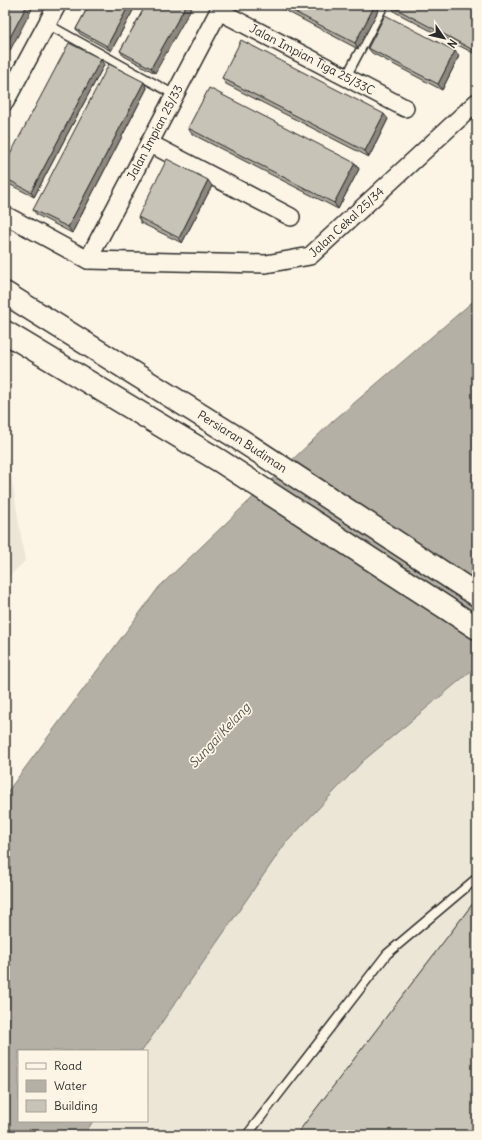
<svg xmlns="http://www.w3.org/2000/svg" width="482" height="1140" font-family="Delius,sans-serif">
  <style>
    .built { fill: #ece6d7 }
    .water { fill: #b4b0a5; stroke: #7d7b74 }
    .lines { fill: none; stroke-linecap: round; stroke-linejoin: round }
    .lane-casing { stroke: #2b2b2b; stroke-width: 11 }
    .street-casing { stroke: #2b2b2b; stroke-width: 20 }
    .secondary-casing { stroke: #2b2b2b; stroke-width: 25 }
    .lane { stroke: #fcf5e5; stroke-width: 8 }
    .street { stroke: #fcf5e5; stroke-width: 17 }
    .secondary { stroke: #fcf5e5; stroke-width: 22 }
    .wall { fill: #aca89d; stroke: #2b2b2b }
    .shaded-wall { fill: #8c8880; stroke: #2b2b2b }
    .building { fill: #c8c3b7; stroke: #2b2b2b }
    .labels { text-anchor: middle; stroke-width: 3.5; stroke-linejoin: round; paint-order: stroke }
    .street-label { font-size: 12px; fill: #2b2b2b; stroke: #fcf5e5 }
    .water-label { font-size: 13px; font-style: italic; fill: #545350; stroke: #fcf5e5 }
  </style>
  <rect width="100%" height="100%" fill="#fcf5e5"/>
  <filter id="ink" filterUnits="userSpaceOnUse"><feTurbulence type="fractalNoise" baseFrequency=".025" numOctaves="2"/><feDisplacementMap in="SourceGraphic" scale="8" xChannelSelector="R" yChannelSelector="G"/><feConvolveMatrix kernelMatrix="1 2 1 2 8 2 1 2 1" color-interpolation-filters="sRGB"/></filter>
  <g filter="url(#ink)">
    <path class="built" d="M5,437L25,561L5,580Z
      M477,666V1135H84L93,1121H147V1051H142L285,844L363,761Z"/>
    <path class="water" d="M477,298V666L363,761L285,844L142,1051H19V1121H93L84,1135H5V795L159,587L333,421Z"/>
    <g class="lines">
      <defs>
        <path id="lane" d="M47,24L175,95
          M346,77L384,5
          M247,1135L387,954L477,878"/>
        <g id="street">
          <path id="s1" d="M219,11L405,108"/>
          <path d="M5,102L57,5"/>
          <path d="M149,143L291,217"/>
          <path id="s2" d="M5,215L88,260L266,264L310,256L477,102"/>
          <path id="s3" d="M88,260L222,5"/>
        </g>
        <g id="secondary">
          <path id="s4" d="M5,293L239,439L477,595"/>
          <path d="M5,332L220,461L477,628"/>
        </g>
      </defs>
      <use href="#lane" class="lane-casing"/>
      <use href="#street" class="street-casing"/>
      <use href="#secondary" class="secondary-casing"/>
      <use href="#lane" class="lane"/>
      <use href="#street" class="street"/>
      <use href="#secondary" class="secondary"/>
    </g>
    <path class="wall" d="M89,5H136L111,51L80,34L76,29Z
      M146,5L155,73L124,56L120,51Z
      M275,5H376L379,9L358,49Z
      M477,5V55L395,12L391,6Z
      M368,48L459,56L442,90L372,53Z
      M104,65L34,197L5,182V164Z
      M222,78L388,119L369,157L226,84Z
      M144,82L147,88L72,233L37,215L33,210Z
      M188,128L355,163L359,169L338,209L192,134Z
      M212,186L182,243L141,223L138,217Z"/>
    <path class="shaded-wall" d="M27,5H34L5,60V47Z
      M129,5H136L111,51L107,46Z
      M186,5H193L155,73L151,68Z
      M375,5H376L379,9L358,49L355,43Z
      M455,51L459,56L442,90L438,84Z
      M101,59L104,65L34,197L31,192Z
      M144,82L147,88L72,233L68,227Z
      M384,114L388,119L369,157L365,151Z
      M355,163L359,169L338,209L334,203Z
      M208,180L212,186L182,243L179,238Z"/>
    <path class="building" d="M5,5H27L5,47Z
      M89,5H129L107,46L76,29Z
      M146,5H186L151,68L120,51Z
      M281,5H375L355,43Z
      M391,5H477V52L391,6Z
      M385,15L455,51L438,84L368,48Z
      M241,40L384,114L365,151L222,78Z
      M69,43L101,59L31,192L5,178V164Z
      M109,64L144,82L68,227L33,210Z
      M209,88L355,163L334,203L188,128Z
      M167,159L208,180L179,238L138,217Z
      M477,898V1135H296Z"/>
  </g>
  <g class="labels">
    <g class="street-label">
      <text dy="4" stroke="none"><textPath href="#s1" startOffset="105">Jalan Impian Tiga 25/33C</textPath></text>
      <text dy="4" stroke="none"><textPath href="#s3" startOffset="144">Jalan Impian 25/33</textPath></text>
      <text dy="4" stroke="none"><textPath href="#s2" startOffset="367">Jalan Cekal 25/34</textPath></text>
      <text dy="4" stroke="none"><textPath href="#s4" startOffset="280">Persiaran Budiman</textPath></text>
    </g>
    <g class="water-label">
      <text transform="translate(219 735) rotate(-47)" y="5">Sungai Kelang</text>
    </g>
  </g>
  <rect width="482" height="1140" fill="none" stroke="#fcf5e5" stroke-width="20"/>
  <rect x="10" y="10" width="462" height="1120" fill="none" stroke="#2b2b2b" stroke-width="1.5" filter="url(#ink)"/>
  <rect x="18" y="1050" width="130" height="72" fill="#fcf5e5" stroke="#a8a49b"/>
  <rect x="26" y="1063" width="20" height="6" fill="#fcf5e5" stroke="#a8a49b"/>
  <text x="54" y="1070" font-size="12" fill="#2b2b2b">Road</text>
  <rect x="26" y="1080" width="20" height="12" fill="#b4b0a5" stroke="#a8a49b"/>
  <text x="54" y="1090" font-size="12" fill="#2b2b2b">Water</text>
  <rect x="26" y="1100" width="20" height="12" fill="#c8c3b7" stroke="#a8a49b"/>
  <text x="54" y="1110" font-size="12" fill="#2b2b2b">Building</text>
  <g transform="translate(444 38) rotate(124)" stroke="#fcf5e5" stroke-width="3" paint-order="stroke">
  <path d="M0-3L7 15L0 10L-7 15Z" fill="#2b2b2b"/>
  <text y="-6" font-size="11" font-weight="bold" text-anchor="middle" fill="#2b2b2b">N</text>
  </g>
</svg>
